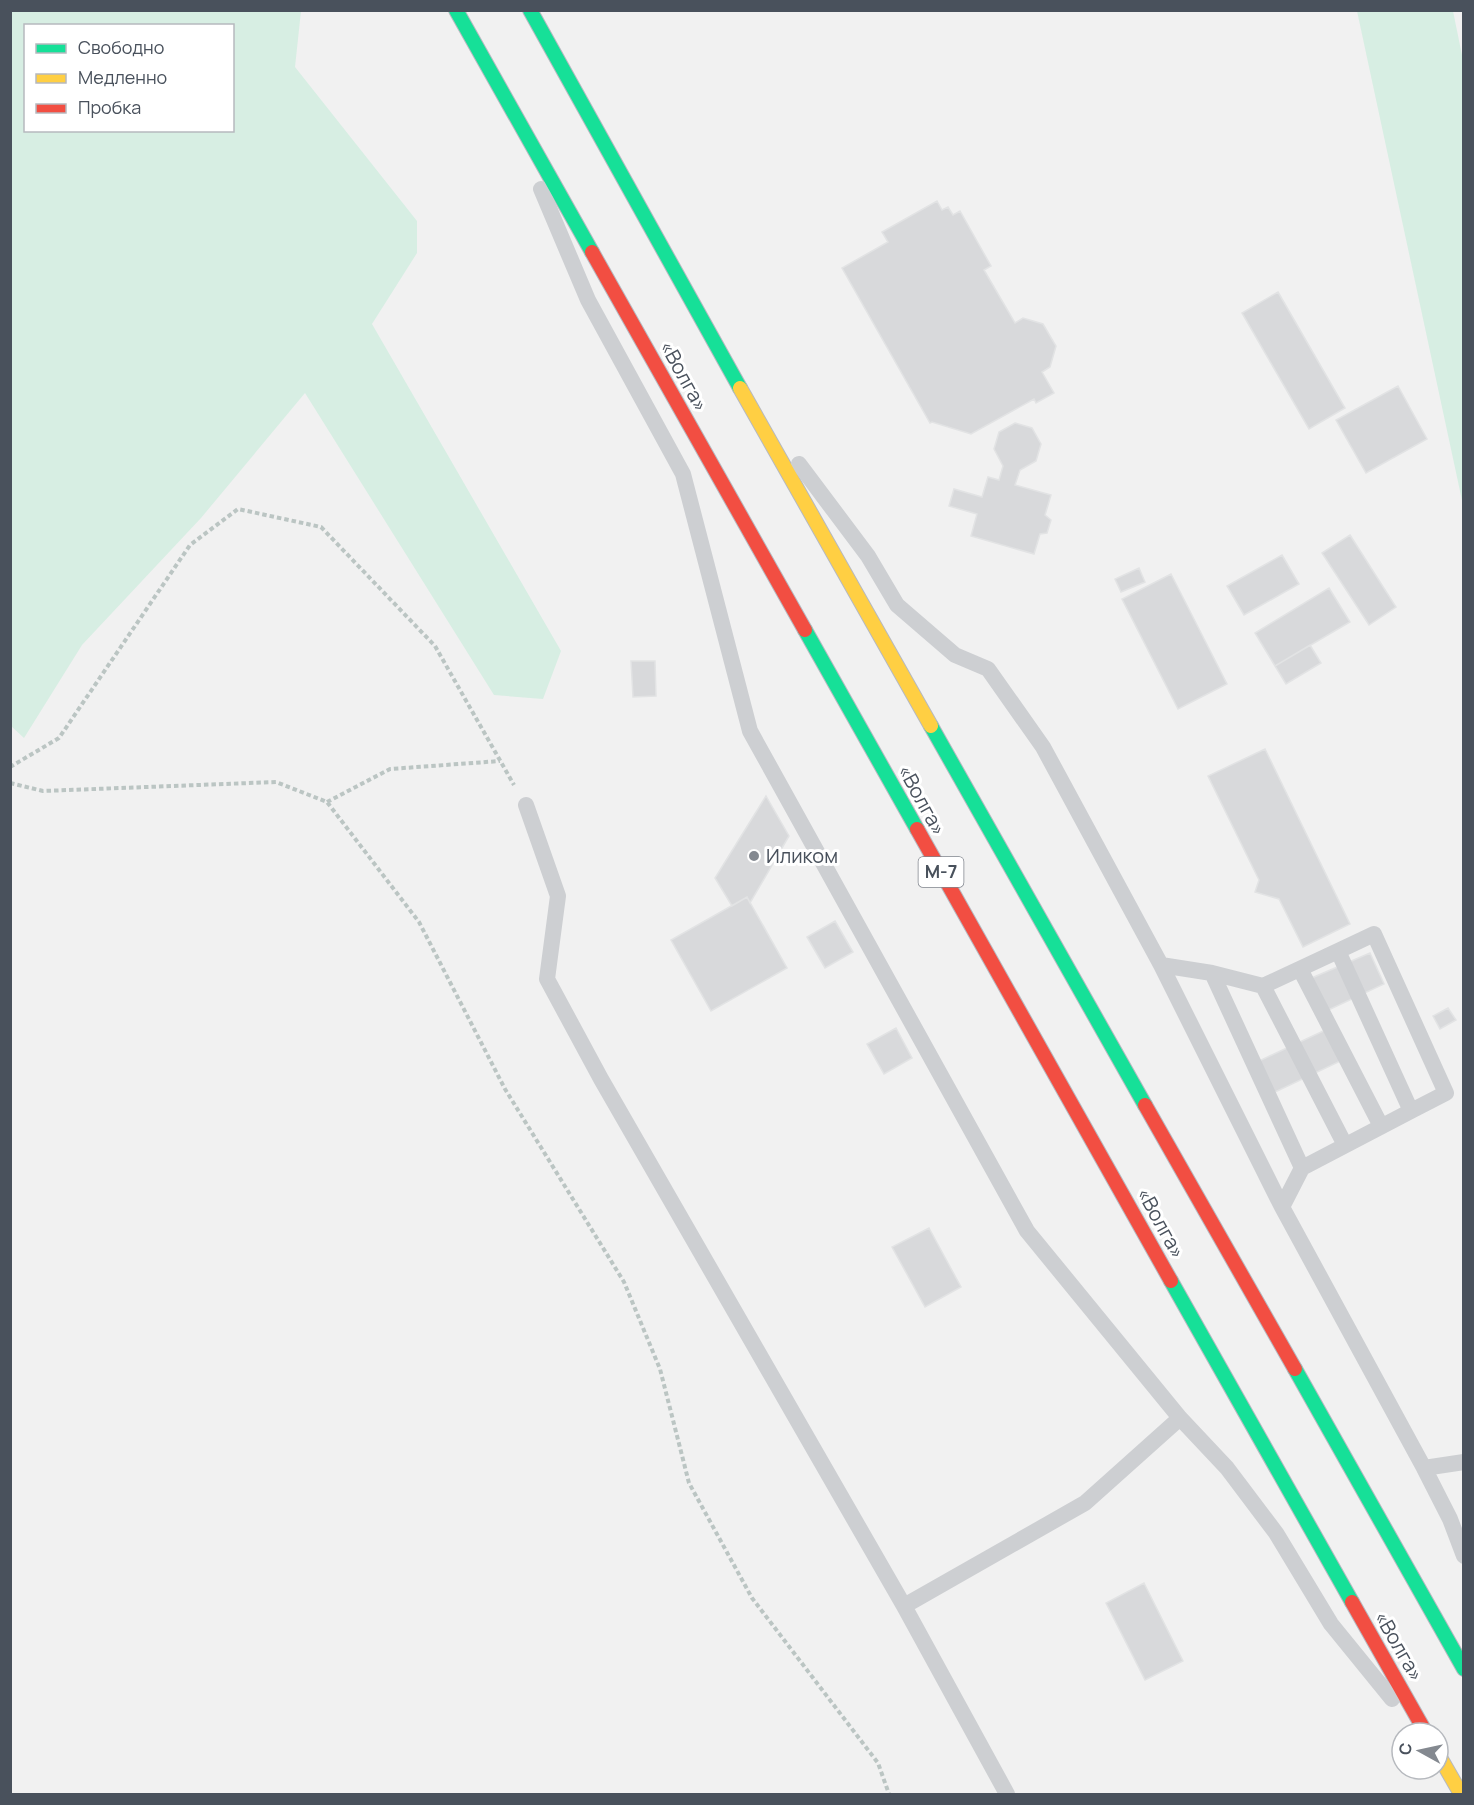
<svg xmlns="http://www.w3.org/2000/svg" width="1474" height="1805" font-family="Manrope,sans-serif">
  <style>
    .green { fill: #d7eee3; fill-rule: evenodd }
    .building { fill: #d8d9db; stroke: #e2e3e4; stroke-width: 1.5 }
    .lines { fill: none; stroke-linecap: round; stroke-linejoin: round }
    .fast-casing { stroke: #b6b9c0; stroke-width: 16 }
    .slow-casing { stroke: #b6b9c0; stroke-width: 16 }
    .jam-casing { stroke: #b6b9c0; stroke-width: 16 }
    .path { stroke: #bbc5c3; stroke-width: 4; stroke-dasharray: 4.5 3; stroke-linecap: butt }
    .lane { stroke: #cdcfd2; stroke-width: 16 }
    .fast { stroke: #16e098; stroke-width: 14 }
    .slow { stroke: #ffcf43; stroke-width: 14 }
    .jam { stroke: #f24e42; stroke-width: 14 }
    .poi-dot { fill: #848990; stroke: #fff; stroke-width: 2 }
    .labels { text-anchor: middle; stroke-width: 6; stroke-linejoin: round; paint-order: stroke }
    .shield { fill: #fff; stroke: #80858d; stroke-width: 1.5 }
    .shield-label { font-size: 18px; font-weight: bold; fill: #49515c }
    .street-label { font-size: 20px; fill: #49515c; stroke: #fff }
    .poi-label { font-size: 20px; fill: #49515c; stroke: #fff; text-anchor: start }
  </style>
  <rect width="100%" height="100%" fill="#f1f1f1"/>
  <path class="green" d="M11,10L301,11L295,67L417,221V253L372,324L561,651L543,699L494,695L305,393L201,518L82,645L24,738L11,726ZM26,26H232V130H26Z
    M1357,11H1453L1464,65L1463,505Z"/>
  <path class="building" d="M937,201L942,210L948,207L953,215L960,211L991,266L984,270L1015,323L1023,318L1043,324L1056,346L1050,367L1042,372L1054,393L1036,403L1034,399L971,434L932,422L930,423L842,268L888,242L882,232Z
    M1278,292L1345,408L1309,429L1242,313Z
    M1398,386L1427,439L1366,473L1336,420Z
    M1015,423L1032,428L1041,444L1036,461L1020,470L1015,485L1051,495L1045,515L1051,520L1047,533L1040,534L1034,554L971,536L977,514L949,506L954,489L982,497L988,477L999,480L1003,466L994,449L999,432Z
    M1350,535L1396,607L1369,625L1322,553Z
    M1282,555L1299,584L1244,615L1227,586Z
    M1139,568L1145,582L1121,592L1115,579Z
    M1171,574L1227,684L1178,709L1122,599Z
    M1329,588L1350,622L1275,666L1255,633Z
    M1310,645L1321,663L1286,684L1275,666Z
    M631,661H655L656,696L633,697Z
    M1265,749L1350,924L1303,947L1279,899L1255,892L1259,880L1208,776Z
    M766,796L789,836L750,903L747,897L732,906L715,878Z
    M747,897L787,968L711,1011L671,940Z
    M835,921L853,952L825,968L807,937Z
    M1370,953L1384,984L1322,1013L1307,980Z
    M1448,1008L1456,1020L1440,1029L1433,1016Z
    M1334,1026L1349,1057L1273,1093L1259,1061Z
    M896,1028L912,1058L884,1074L867,1044Z
    M929,1228L961,1287L925,1307L892,1247Z
    M1144,1583L1183,1661L1145,1680L1106,1603Z"/>
  <g class="lines">
    <defs>
      <path id="fast" d="M456,10L592,252
        M530,10L740,388
        M805,630L917,829
        M931,726L1145,1105
        M1171,1281L1352,1602
        M1295,1369L1464,1669"/>
      <path id="slow" d="M740,388L931,726
        M1438,1754L1461,1794"/>
      <path id="jam" d="M592,252L805,630
        M917,829L1171,1281
        M1145,1105L1295,1369
        M1352,1602L1426,1733"/>
    </defs>
    <use href="#fast" class="fast-casing"/>
    <use href="#slow" class="slow-casing"/>
    <use href="#jam" class="jam-casing"/>
    <path class="path" d="M10,767L59,738L190,545L238,509L321,527L435,646L514,785
      M10,783L43,791L276,782L327,802L419,922L505,1089L624,1282L660,1369L689,1483L752,1598L878,1763L889,1794
      M327,802L390,769L500,761"/>
    <path class="lane" d="M541,189L588,300L683,474L750,731L1027,1231L1180,1418L1227,1468L1276,1533L1331,1624L1392,1699
      M799,464L868,556L897,605L955,655L988,669L1043,747L1161,965L1282,1207L1424,1468L1450,1519L1464,1556
      M526,805L558,896L547,979L601,1079L904,1606L1007,1794
      M1338,951L1374,934L1446,1093L1411,1111
      M1161,965L1212,973L1263,986L1338,951L1411,1111L1302,1168L1282,1207
      M1300,969L1381,1126
      M1212,973L1302,1168
      M1263,986L1345,1145
      M1424,1468L1464,1462
      M904,1606L1085,1503L1180,1418"/>
    <use href="#fast" class="fast"/>
    <use href="#slow" class="slow"/>
    <use href="#jam" class="jam"/>
  </g>
  <circle class="poi-dot" cx="754" cy="856" r="6"/>
  <g class="labels">
    <rect class="shield" x="918.5" y="857" width="45" height="30" rx="4.5"/>
    <g class="shield-label">
      <text x="941" y="878">М-7</text>
    </g>
    <g class="street-label">
      <text transform="translate(684 376) rotate(61)" y="7">«Волга»</text>
      <text transform="translate(922 800) rotate(61)" y="7">«Волга»</text>
      <text transform="translate(1161 1223) rotate(61)" y="7">«Волга»</text>
      <text transform="translate(1399 1646) rotate(60)" y="7">«Волга»</text>
    </g>
    <g class="poi-label">
      <text x="766" y="863">Иликом</text>
    </g>
  </g>
  <rect width="1474" height="1805" fill="none" stroke="#49515c" stroke-width="24"/>
  <rect x="24" y="24" width="210" height="108" fill="#ffffff" stroke="#b6b9be" stroke-width="1.5"/>
  <rect x="36" y="44" width="30" height="9" fill="#16e098" stroke="#b6b9be" stroke-width="1.5"/>
  <text x="78" y="54" font-size="18" fill="#49515c">Свободно</text>
  <rect x="36" y="74" width="30" height="9" fill="#ffcf43" stroke="#b6b9be" stroke-width="1.5"/>
  <text x="78" y="84" font-size="18" fill="#49515c">Медленно</text>
  <rect x="36" y="104" width="30" height="9" fill="#f24e42" stroke="#b6b9be" stroke-width="1.5"/>
  <text x="78" y="114" font-size="18" fill="#49515c">Пробка</text>
  <g transform="translate(1420 1751) rotate(278)"><circle r="28" fill="#ffffff" stroke="#b6b9be" stroke-width="1.5"/>
  <path d="M0-4.5L10 22L0 15L-10 22Z" fill="#848990"/>
  <text y="-9" font-size="16" font-weight="bold" text-anchor="middle" fill="#49515c">С</text>
  </g>
</svg>
